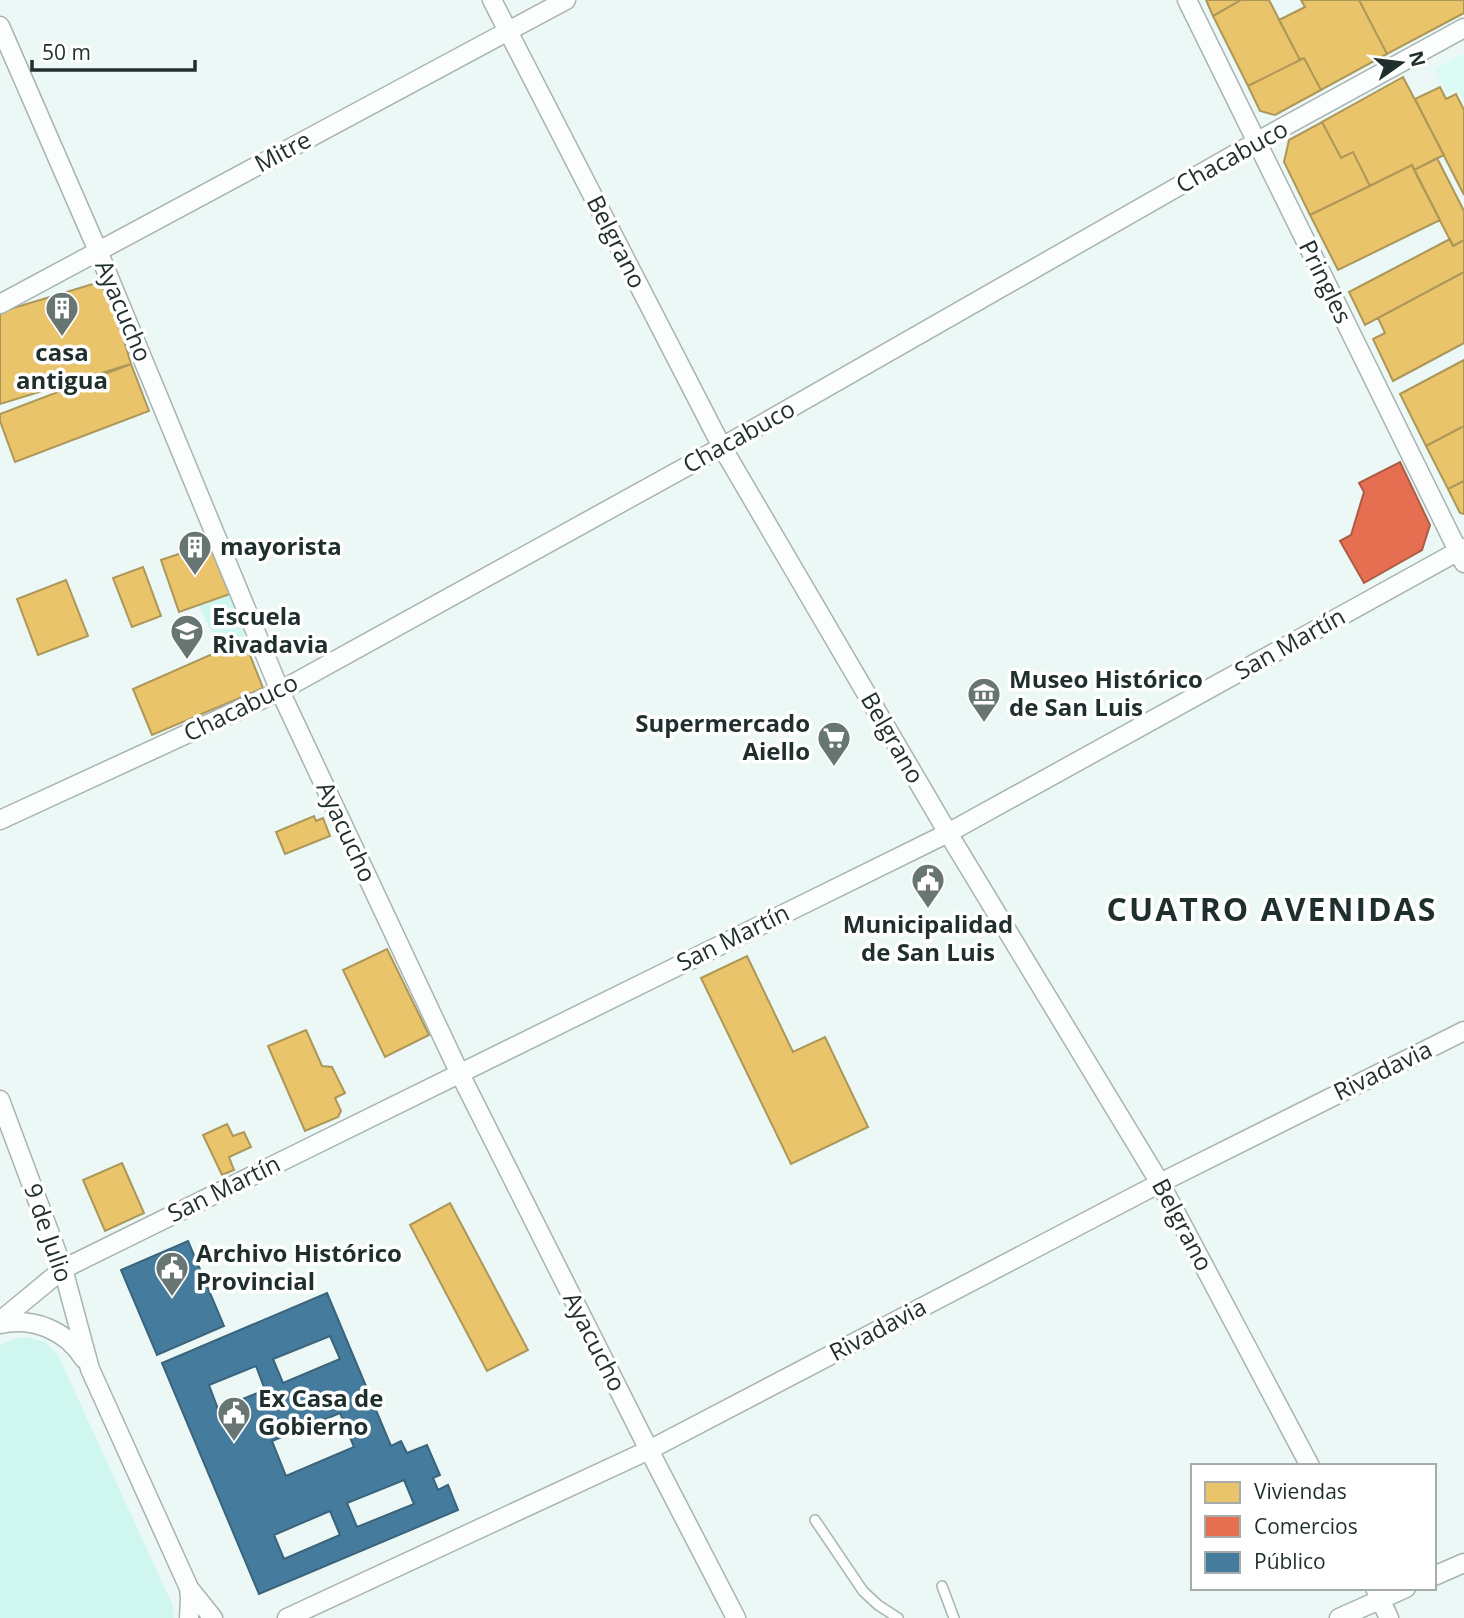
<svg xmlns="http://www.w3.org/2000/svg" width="1464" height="1618" font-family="'Open Sans',sans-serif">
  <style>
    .built { fill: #d9fbf4 }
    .green { fill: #cff7f0 }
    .homes { fill: #e9c46a; stroke: #ac9758; stroke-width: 2 }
    .shops { fill: #e76f51; stroke: #ab5c46; stroke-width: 2 }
    .public { fill: #457b9d; stroke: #3a647b; stroke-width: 2; fill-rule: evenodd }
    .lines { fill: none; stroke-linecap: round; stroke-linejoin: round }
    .lane-casing { stroke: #a7b4b2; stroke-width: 12 }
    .street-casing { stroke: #a7b4b2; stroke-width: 21 }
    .lane { stroke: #fcfefe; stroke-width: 9 }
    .street { stroke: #fcfefe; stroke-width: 18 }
    .labels { text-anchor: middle; stroke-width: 7; stroke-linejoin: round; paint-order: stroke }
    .street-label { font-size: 24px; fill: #1f2f2d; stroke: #fff }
    .poi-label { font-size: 24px; font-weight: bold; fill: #1f2f2d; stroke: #fff; text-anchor: start }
    .district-label { font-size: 32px; font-weight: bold; letter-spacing: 2px; fill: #1f2f2d; stroke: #fff }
  </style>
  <rect width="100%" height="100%" fill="#ecf8f6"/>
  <path class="built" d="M1464,53V103L1458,90L1448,93L1435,69Z"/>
  <path class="green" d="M230,594L246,639L220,651L199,605Z
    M28,1337L45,1342L58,1355L172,1604L174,1618H0V1345L16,1338Z"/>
  <path class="homes" d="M1206,0H1241L1213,16Z
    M1241,0H1269L1300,60L1248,86L1213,16Z
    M1301,0H1359L1387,54L1321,90L1304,58L1300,60L1279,20L1305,7Z
    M1359,0H1464V13L1387,54Z
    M1304,58L1321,90L1275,115L1260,111L1248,86Z
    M1403,77L1444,155L1414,170L1412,165L1370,186L1353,152L1341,158L1322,122Z
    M1440,87L1446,99L1456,94L1464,110V195L1415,99Z
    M1322,122L1341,158L1353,152L1370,186L1310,215L1284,162L1289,140Z
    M1437,158L1464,211V240L1453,246L1414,170Z
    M1412,165L1440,220L1338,270L1310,215Z
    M1450,239L1453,246L1464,240V272L1365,325L1349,292Z
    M1464,272V343L1393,381L1373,339L1385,333L1378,318Z
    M106,280L131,364L0,404V312Z
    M1464,360V426L1426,446L1400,394Z
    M131,364L149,411L15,462L0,421V414Z
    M1464,426V481L1448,489L1426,446Z
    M1464,481V514L1460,513L1448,489Z
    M209,544L230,594L179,612L161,560Z
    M143,567L161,616L132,627L113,578Z
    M66,580L88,636L38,655L17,599Z
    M244,640L263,688L152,735L133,689Z
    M314,816L316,821L323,818L330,836L285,854L276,832Z
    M387,949L429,1035L385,1057L343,970Z
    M747,956L793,1052L825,1037L868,1127L791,1164L701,978Z
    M306,1030L322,1066L332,1067L345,1093L335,1098L341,1111L338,1117L305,1131L268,1046Z
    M227,1124L233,1136L244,1132L251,1147L229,1157L234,1170L222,1175L203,1135Z
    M122,1163L144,1213L105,1231L83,1180Z
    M450,1203L528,1350L487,1371L410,1225Z"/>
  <path class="shops" d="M1400,462L1430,525L1422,550L1364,583L1340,541L1351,535L1364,492L1359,483Z"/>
  <path class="public" d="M188,1241L224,1326L157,1355L121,1270Z
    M327,1293L391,1446L401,1441L407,1453L427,1445L440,1475L433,1478L438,1490L448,1485L458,1510L259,1594L162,1363ZM330,1336L340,1359L283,1383L273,1359ZM256,1366L265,1390L218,1409L209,1385ZM340,1413L354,1447L286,1476L272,1441ZM404,1480L414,1504L357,1527L347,1503ZM330,1511L340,1535L284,1559L274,1535Z"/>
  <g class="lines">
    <defs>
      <path id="lane" d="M815,1520L863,1591L878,1605L898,1618
        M942,1586L954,1618"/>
      <path id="street" d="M492,0L722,447L948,833L1160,1183L1310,1466
        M1187,0L1464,563
        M0,26L98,251L280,691L459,1072L649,1450L736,1618
        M0,304L566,0
        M0,820L280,691L722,447L1256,142L1464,28
        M0,1100L63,1269L90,1369L189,1588L213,1618
        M0,1321L63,1269L948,833L1464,548
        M0,1324C33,1317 66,1330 84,1359
        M1434,1576L1464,1563
        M1375,1588L1389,1618
        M189,1618L190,1599L189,1588
        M287,1618L649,1450L1160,1183L1464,1031
        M1339,1618L1406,1588"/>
    </defs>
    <use href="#lane" class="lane-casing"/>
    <use href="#street" class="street-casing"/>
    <use href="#lane" class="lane"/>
    <use href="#street" class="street"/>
  </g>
  <defs>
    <symbol id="building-pin" viewBox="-11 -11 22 30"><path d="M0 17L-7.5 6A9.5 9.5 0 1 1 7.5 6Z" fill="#677573" stroke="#fff"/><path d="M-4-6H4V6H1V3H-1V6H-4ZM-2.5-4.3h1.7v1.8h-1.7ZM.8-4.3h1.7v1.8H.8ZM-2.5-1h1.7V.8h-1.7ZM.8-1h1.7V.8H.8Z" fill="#fff"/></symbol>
    <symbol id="school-pin" viewBox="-11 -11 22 30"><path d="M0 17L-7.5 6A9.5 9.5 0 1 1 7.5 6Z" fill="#677573" stroke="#fff"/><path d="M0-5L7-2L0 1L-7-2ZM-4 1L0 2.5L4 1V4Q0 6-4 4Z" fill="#fff"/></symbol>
    <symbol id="museum-pin" viewBox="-11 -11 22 30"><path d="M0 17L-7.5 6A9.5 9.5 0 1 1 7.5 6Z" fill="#677573" stroke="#fff"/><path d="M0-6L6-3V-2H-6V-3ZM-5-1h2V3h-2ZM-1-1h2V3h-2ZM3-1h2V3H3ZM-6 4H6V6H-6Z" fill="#fff"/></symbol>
    <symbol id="supermarket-pin" viewBox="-11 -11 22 30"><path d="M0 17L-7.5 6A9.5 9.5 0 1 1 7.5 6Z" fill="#677573" stroke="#fff"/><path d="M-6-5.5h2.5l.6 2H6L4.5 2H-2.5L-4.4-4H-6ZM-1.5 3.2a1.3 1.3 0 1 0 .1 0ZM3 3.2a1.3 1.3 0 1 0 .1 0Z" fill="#fff"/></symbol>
    <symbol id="civic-pin" viewBox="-11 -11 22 30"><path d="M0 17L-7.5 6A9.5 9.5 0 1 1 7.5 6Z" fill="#677573" stroke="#fff"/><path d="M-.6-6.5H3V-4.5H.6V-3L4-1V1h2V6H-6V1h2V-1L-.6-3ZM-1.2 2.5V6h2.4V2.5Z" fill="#fff"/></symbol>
  </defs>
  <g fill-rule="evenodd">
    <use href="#building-pin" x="43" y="289" width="38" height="52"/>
    <use href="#building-pin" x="176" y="528" width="38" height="52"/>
    <use href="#school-pin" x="168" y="612" width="38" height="52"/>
    <use href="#museum-pin" x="965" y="675" width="38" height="52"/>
    <use href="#supermarket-pin" x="815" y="719" width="38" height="52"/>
    <use href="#civic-pin" x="909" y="861" width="38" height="52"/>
    <use href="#civic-pin" x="153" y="1249" width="38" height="52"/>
    <use href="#civic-pin" x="215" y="1394" width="38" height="52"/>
  </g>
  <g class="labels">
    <g class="street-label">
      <text transform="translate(283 152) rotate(-28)" y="8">Mitre</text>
      <text transform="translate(1232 157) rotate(-29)" y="8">Chacabuco</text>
      <text transform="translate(616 242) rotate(63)" y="8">Belgrano</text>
      <text transform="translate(1325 282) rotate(64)" y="8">Pringles</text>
      <text transform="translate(123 311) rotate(67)" y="8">Ayacucho</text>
      <text transform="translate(739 437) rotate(-29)" y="8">Chacabuco</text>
      <text transform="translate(1290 644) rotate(-29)" y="8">San Martín</text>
      <text transform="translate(241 708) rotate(-26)" y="8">Chacabuco</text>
      <text transform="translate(892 738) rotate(60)" y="8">Belgrano</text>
      <text transform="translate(346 832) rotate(65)" y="8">Ayacucho</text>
      <text transform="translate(733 938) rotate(-26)" y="8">San Martín</text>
      <text transform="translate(1383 1071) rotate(-26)" y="8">Rivadavia</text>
      <text transform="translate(224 1189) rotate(-26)" y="8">San Martín</text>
      <text transform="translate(1182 1225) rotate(62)" y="8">Belgrano</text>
      <text transform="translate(48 1233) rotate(71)" y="8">9 de Julio</text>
      <text transform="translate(878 1330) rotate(-28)" y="8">Rivadavia</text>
      <text transform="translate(594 1342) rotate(63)" y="8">Ayacucho</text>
    </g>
    <g class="poi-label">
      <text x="62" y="361" text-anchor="middle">casa<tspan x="62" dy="28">antigua</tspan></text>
      <text x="220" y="555">mayorista</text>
      <text x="212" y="625">Escuela<tspan x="212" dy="28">Rivadavia</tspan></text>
      <text x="1009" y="688">Museo Histórico<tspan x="1009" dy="28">de San Luis</tspan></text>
      <text x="810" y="732" text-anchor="end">Supermercado<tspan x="810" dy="28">Aiello</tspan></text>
      <text x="928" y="933" text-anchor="middle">Municipalidad<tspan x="928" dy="28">de San Luis</tspan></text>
      <text x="196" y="1262">Archivo Histórico<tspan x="196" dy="28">Provincial</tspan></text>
      <text x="258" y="1407">Ex Casa de<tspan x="258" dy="28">Gobierno</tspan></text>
    </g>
    <g class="district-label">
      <text x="1272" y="921">CUATRO AVENIDAS</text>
    </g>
  </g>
  <rect x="1191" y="1464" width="245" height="126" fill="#ffffff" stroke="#a5acab" stroke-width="2"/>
  <rect x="1205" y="1482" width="35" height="21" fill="#e9c46a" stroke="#a5acab" stroke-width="2"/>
  <text x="1254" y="1499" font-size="21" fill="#1f2f2d">Viviendas</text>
  <rect x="1205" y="1516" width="35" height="21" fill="#e76f51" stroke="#a5acab" stroke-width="2"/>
  <text x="1254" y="1534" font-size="21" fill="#1f2f2d">Comercios</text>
  <rect x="1205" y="1552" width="35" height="21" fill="#457b9d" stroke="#a5acab" stroke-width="2"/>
  <text x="1254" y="1569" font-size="21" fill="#1f2f2d">Público</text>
  <g transform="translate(1401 63) rotate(76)" stroke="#ffffff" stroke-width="5" paint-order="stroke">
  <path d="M0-5L12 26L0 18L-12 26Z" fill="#1f2f2d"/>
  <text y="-10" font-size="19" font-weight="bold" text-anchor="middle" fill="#1f2f2d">N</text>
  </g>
  <path d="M32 60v10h163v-10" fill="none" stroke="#1f2f2d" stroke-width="3.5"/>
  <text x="42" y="60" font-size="21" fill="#1f2f2d" stroke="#ffffff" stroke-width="5" paint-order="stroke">50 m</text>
</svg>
